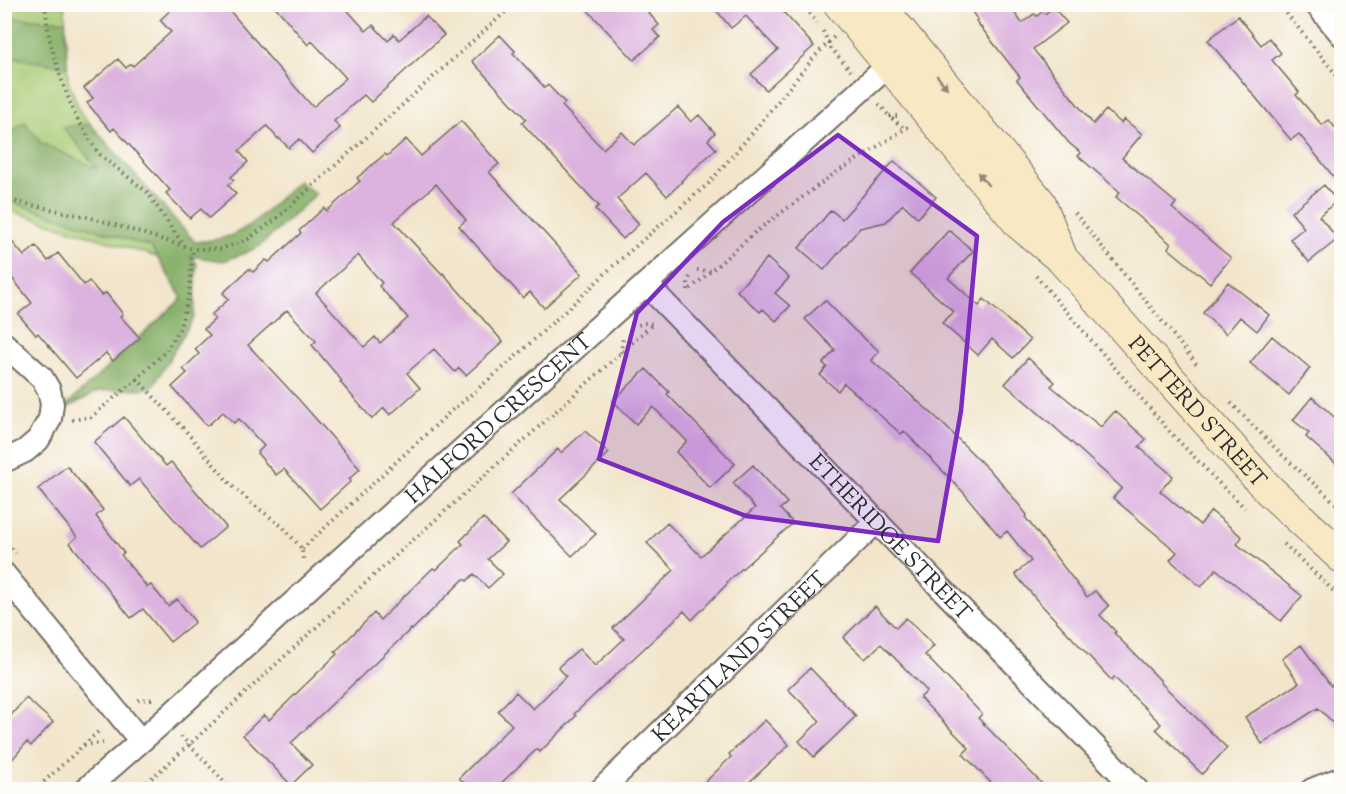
<svg xmlns="http://www.w3.org/2000/svg" width="1346" height="794" font-family="'Sorts Mill Goudy',serif">
  <style>
    .green { fill: #a7cb75; stroke: #697b50; stroke-width: 1.5 }
    .forest { fill: #85af66; stroke: #586d48; stroke-width: 1.5 }
    .building { fill: #dcb2df; fill-rule: evenodd }
    .lines { fill: none; stroke-linecap: round; stroke-linejoin: round }
    .street-casing { stroke: #716c63; stroke-width: 26 }
    .secondary-casing { stroke: #716c63; stroke-width: 34 }
    .path { stroke: #716c63; stroke-width: 4; stroke-dasharray: 1.5 4.5; stroke-linecap: butt }
    .street { stroke: #fff; stroke-width: 22 }
    .secondary { stroke: #f8e8c3; stroke-width: 32 }
    .oneway { fill: #928a77 }
    .marked { fill: #7b2cbf; fill-opacity: 0.2; stroke: #7b2cbf; stroke-width: 4.5; stroke-linejoin: round }
    .labels { text-anchor: middle; stroke-width: 5; stroke-linejoin: round; paint-order: stroke }
    .street-label { font-size: 22px; fill: #2b2b2b; stroke: #fdfcf7 }
  </style>
  <rect width="100%" height="100%" fill="#fdfcf7"/>
  <filter id="ink" filterUnits="userSpaceOnUse"><feTurbulence type="fractalNoise" baseFrequency=".0167" numOctaves="2"/><feDisplacementMap in="SourceGraphic" scale="12" xChannelSelector="R" yChannelSelector="G"/><feConvolveMatrix kernelMatrix="1 2 1 2 8 2 1 2 1" color-interpolation-filters="sRGB"/></filter>
  <filter id="wash" filterUnits="userSpaceOnUse"><feTurbulence type="fractalNoise" baseFrequency=".008" numOctaves="4" result="noise"/><feDisplacementMap in="SourceGraphic" scale="24" xChannelSelector="R" yChannelSelector="G"/><feGaussianBlur stdDeviation="1.35" result="paint"/><feColorMatrix in="noise" values="0 0 0 0 0 0 0 0 0 0 0 0 0 0 0 0 0 1.4 0 .05"/><feComposite in="paint" operator="in"/></filter>
  <g filter="url(#wash)">
    <rect width="100%" height="100%" fill="#f2e5cb"/>
    <path class="green" d="M4,5H65L68,80L80,112L192,242L169,261L5,209Z"/>
    <path class="forest" d="M4,10L15,18L65,21L67,67L5,56Z
      M25,122L41,143L98,169L63,127L90,124L195,242C208,241 220,240 232,235C255,225 279,198 298,181L316,194L260,246L243,254L223,261L191,256L197,264L194,317L152,388L99,391L59,412L182,298L151,247L5,200V136Z"/>
    <g id="blocks">
      <path class="building" d="M177,4H224L267,54H266L313,107L346,78L312,41L308,45L273,4H342L366,31L373,25L388,41L394,34L399,40L426,16L444,35L371,102L364,95L334,121L340,128L312,153L299,139L289,148L279,138L278,139L267,126L239,151L248,162L231,177L234,180L228,185L236,194L209,218L201,209L190,218L166,193L170,190L114,128L111,131L87,103L93,98L84,88L118,59L126,68L131,64L133,66L171,32L160,20Z
        M582,4H641L659,25L653,30L660,37L634,60Z
        M711,4H776L814,46L766,90L751,74L778,50L746,16L731,28Z
        M966,4H1008L1022,23L1034,14L1037,16L1042,12L1045,14L1053,7L1067,23L1033,49L1093,124L1106,110L1121,123L1124,119L1142,134L1122,158L1176,203L1172,208L1231,258L1210,283L1168,248L1171,244L1116,197L1120,192L1078,156L1081,153L1069,143L1017,80L1020,77L976,21L978,20Z
        M1238,16L1261,45L1269,38L1281,53L1272,60L1299,92L1296,95L1322,125L1329,120L1341,135V186L1299,134L1291,140L1208,40Z
        M500,35L515,51L513,53L545,88L548,85L565,103L562,106L603,149L622,132L634,145L678,107L691,122L699,115L715,133L708,140L716,149L681,181L682,182L667,196L646,173L617,199L639,224L623,239L595,209L599,206L522,123L526,119L472,61Z
        M461,121L499,164L489,172L582,274L544,308L530,292L523,298L459,226L466,220L436,184L394,222L442,274L443,273L503,342L466,375L459,368L455,372L434,349L407,373L420,388L390,415L384,408L372,419L340,382L342,381L312,345L316,341L287,310L248,345L300,401L360,469L349,479L351,481L320,509L284,469L276,475L257,453L264,446L239,419L234,423L223,412L207,426L172,387L187,373L183,369L199,354L195,349L210,335L204,329L215,319L211,315L229,299L223,293L249,269L253,272L266,260L269,262L301,233L299,231L324,208L327,211L360,181L357,178L385,154L387,156L406,139L421,156ZM358,255L382,283L379,286L408,318L380,343L375,337L364,347L316,293Z
        M894,161L936,197L918,218L903,204L886,222L860,228L824,270L799,248L831,210L842,219Z
        M1324,185L1337,201L1319,216L1338,239L1309,262L1290,239L1304,228L1291,212Z
        M949,230L973,251L948,278L979,306L984,299L1030,340L1013,358L992,339L978,355L942,323L954,312L910,273Z
        M4,232L24,256L36,246L48,261L58,253L84,285L89,281L101,295L106,293L123,314L120,316L140,338L113,361L106,353L76,378L38,333L36,335L18,314L32,303L4,268Z
        M767,258L789,278L775,293L790,306L776,321L763,309L760,312L737,291Z
        M1228,282L1269,315L1257,331L1240,317L1226,334L1203,313Z
        M825,300L853,329L879,351L871,360L938,419L1000,481L1027,515L1025,517L1087,597L1095,591L1109,606L1100,615L1116,632L1114,633L1161,681L1160,682L1227,748L1202,774L1156,729L1161,724L1114,677L1112,681L1036,599L1015,574L1031,561L1007,531L1000,537L964,493L904,431L901,434L844,383L838,391L820,375L827,367L823,363L835,350L805,319Z
        M1272,336L1310,368L1289,395L1250,363Z
        M1028,358L1055,382L1051,386L1101,427L1115,411L1146,439L1139,447L1173,476L1160,491L1200,525L1211,511L1242,537L1237,544L1302,596L1281,621L1216,569L1201,587L1170,560L1177,552L1113,498L1122,488L1049,422L1005,384Z
        M646,369L669,392L667,394L735,464L710,488L676,452L687,441L653,407L636,424L613,401Z
        M1312,397L1341,423V468L1306,437L1309,433L1293,420Z
        M124,417L166,466L171,462L226,527L200,549L139,479L130,486L94,442Z
        M585,431L609,453L560,499L596,534L572,556L511,494L558,449L561,453Z
        M753,465L787,503L780,509L793,523L727,582L728,583L692,620L684,611L574,714L576,716L540,752L537,749L495,789H471L459,778L512,725L498,711L516,692L533,709L566,676L558,667L579,649L595,666L624,639L613,628L674,570L647,543L667,523L701,556L755,508L733,483Z
        M67,466L103,510L96,516L124,553L121,555L147,587L151,585L168,606L177,599L195,622L170,642L143,609L131,618L70,543L77,537L38,489Z
        M483,518L506,542L488,559L503,574L488,588L474,574L467,581L464,579L412,630L411,629L291,743L312,765L291,785L243,735L264,715L269,720L337,654L335,652L374,613L380,620L433,568L436,570L463,544L460,541Z
        M875,606L896,628L906,618L934,646L925,655L982,714L978,718L1047,789H997L963,754L969,748L920,698L927,691L881,644L865,659L843,638Z
        M1301,645L1331,686L1341,674V730L1318,708L1262,744L1245,717L1299,683L1282,659Z
        M810,668L856,716L814,757L799,741L820,721L788,689Z
        M26,698L53,722L31,746L27,742L4,769V723Z
        M765,720L789,745L742,789H698L731,757L729,754Z"/>
    </g>
  </g>
  <g filter="url(#ink)">
    <use href="#blocks" fill-opacity="0" stroke="#716c63" stroke-width="1.5"/>
    <g class="lines">
      <defs>
        <g id="street">
          <path d="M1316,4L1342,35"/>
          <path id="s1" d="M646,284L1137,790"/>
          <path d="M4,344L42,378L49,390L52,404L50,419L38,440L25,451L4,461"/>
          <path d="M4,574L140,740"/>
          <path id="s2" d="M85,790L165,720L321,577L899,56"/>
          <path id="s3" d="M601,790L877,521"/>
          <path d="M1312,790L1342,778"/>
        </g>
        <g id="secondary">
          <path id="s4" d="M840,4L1020,224L1062,259L1269,490L1342,557"/>
          <path d="M878,4L1040,203L1061,257"/>
        </g>
      </defs>
      <use href="#street" class="street-casing"/>
      <use href="#secondary" class="secondary-casing"/>
      <path class="path" d="M45,4L49,37L60,76L74,113L98,153L147,192L184,246
        M802,4L817,23
        M1279,4L1342,82
        M823,31L831,48L851,71
        M879,104L889,116
        M897,116H889L905,129
        M4,199L96,219L193,249H221L248,239L275,220L514,4
        M1075,213L1198,366
        M697,270L711,271
        M1036,276L1171,433L1221,485L1245,508
        M690,277L688,280V291L758,230L831,176L908,127
        M621,353L623,337
        M137,379L185,430L231,485L254,505L283,527L302,549L303,559L305,562
        M1231,403L1281,454L1342,509
        M72,420L91,417L137,379L166,351L180,328L189,294L193,249
        M4,539L16,553
        M1284,544L1342,599
        M302,549L449,413L504,367L585,293L614,265L709,183L753,132L815,56L834,37
        M138,700L151,699L153,697
        M181,736L232,790
        M84,745L103,743
        M35,790L101,729
        M138,790L189,745L312,631L653,324L644,323L635,326"/>
      <use href="#street" class="street"/>
      <use href="#secondary" class="secondary"/>
    </g>
    <defs><path id="oneway-solid" d="M-6-.8H1V-3.2L6.5 0L1 3.2V.8H-6Z" transform="scale(1.5)"/></defs>
    <g class="oneway">
      <use href="#oneway-solid" transform="translate(942 82) rotate(51)"/>
      <use href="#oneway-solid" transform="translate(983 179) rotate(-129)"/>
    </g>
  </g>
  <path class="marked" d="M838,135L977,236L961,411L938,541L746,516L599,459L637,313L723,222Z"/>
  <g class="labels">
    <g class="street-label">
      <text dy="8" stroke="none"><textPath href="#s4" startOffset="543">PETTERD STREET</textPath></text>
      <text dy="8" stroke="none"><textPath href="#s2" startOffset="556">HALFORD CRESCENT</textPath></text>
      <text dy="8" stroke="none"><textPath href="#s1" startOffset="352">ETHERIDGE STREET</textPath></text>
      <text dy="8" stroke="none"><textPath href="#s3" startOffset="192">KEARTLAND STREET</textPath></text>
    </g>
  </g>
  <rect width="1346" height="794" fill="none" stroke="#fdfcf7" stroke-width="24"/>
</svg>
